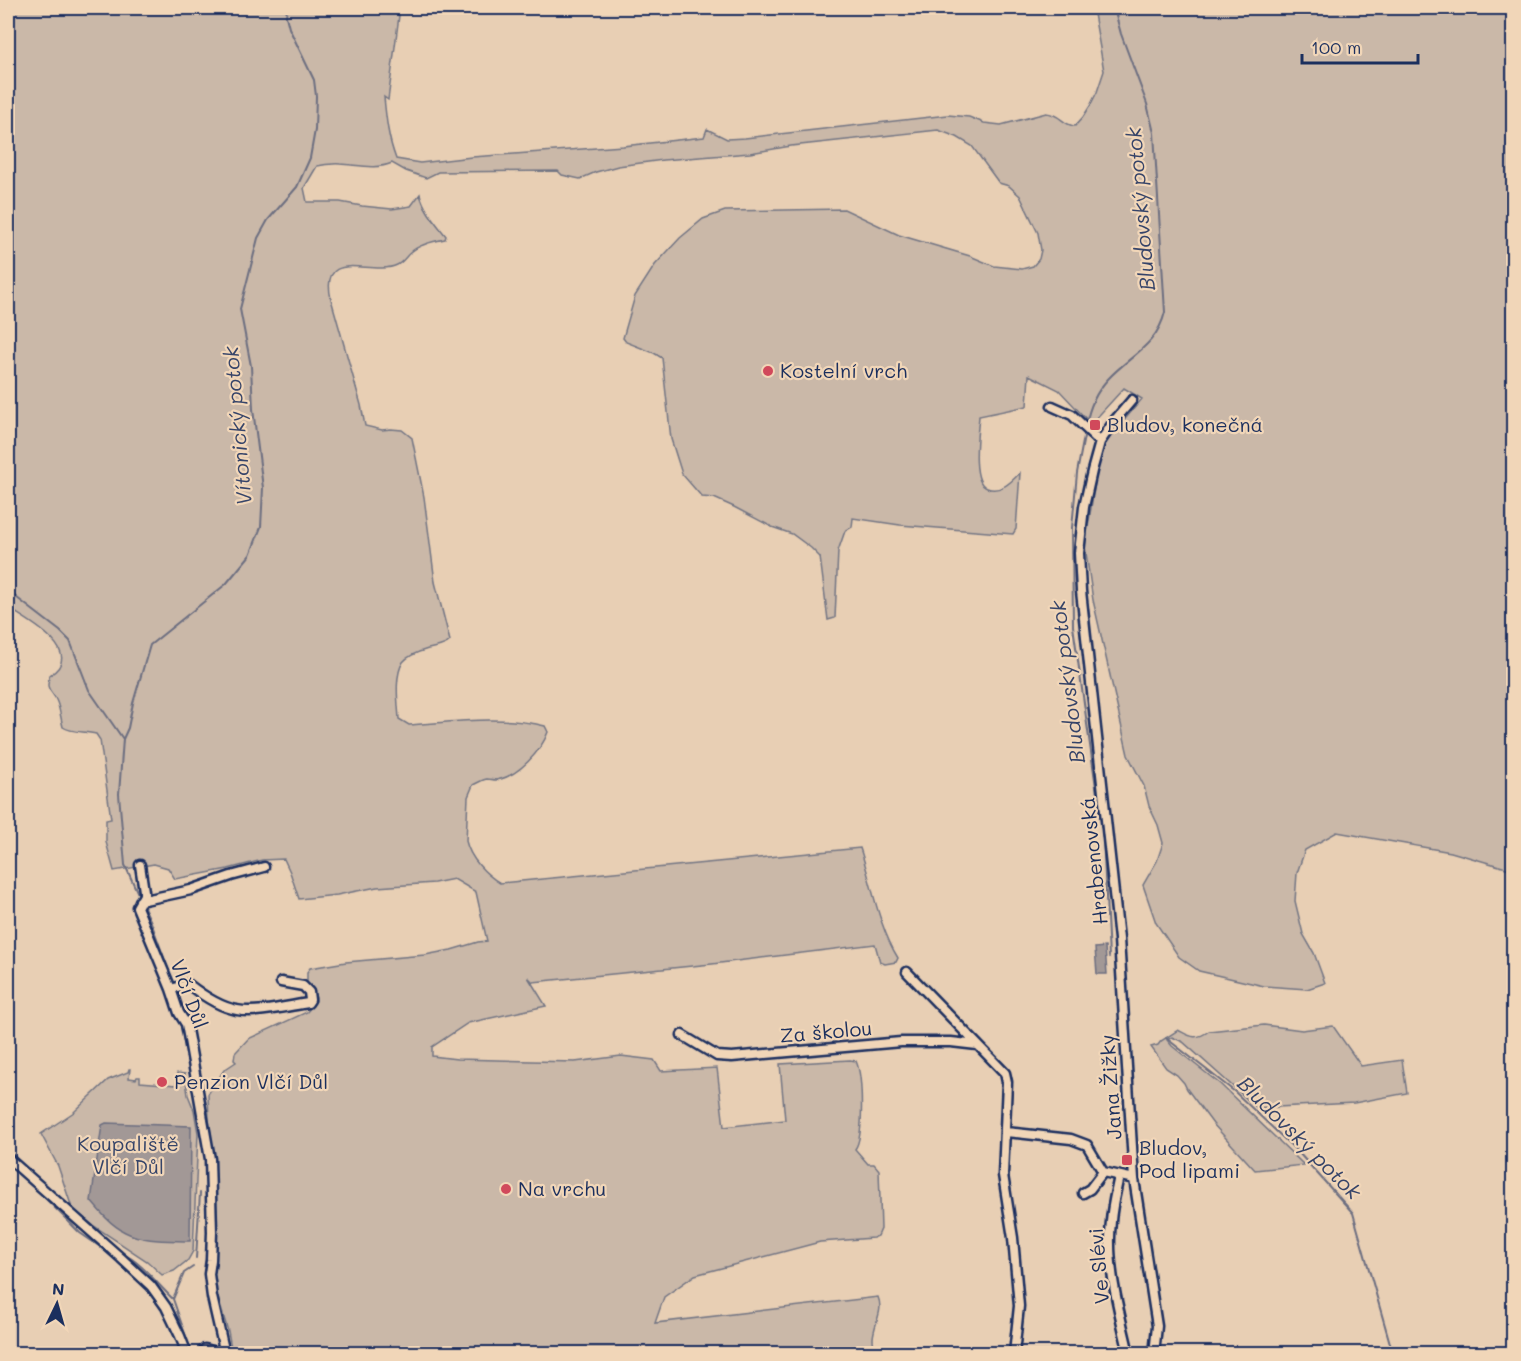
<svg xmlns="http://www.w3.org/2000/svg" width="1521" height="1361" font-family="Mali,sans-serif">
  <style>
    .green { fill: #cab8a8; stroke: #727483; stroke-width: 1.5 }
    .water { fill: #a29896; stroke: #6c6e80; stroke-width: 1.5 }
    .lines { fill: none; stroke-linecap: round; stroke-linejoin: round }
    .stream { stroke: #6c6e80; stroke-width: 2 }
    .minor-casing { stroke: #1b2f5e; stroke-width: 13 }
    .minor { stroke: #f1d6b8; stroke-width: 8 }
    .poi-dot { fill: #d1495b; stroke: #f1d6b8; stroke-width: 2 }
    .labels { text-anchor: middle; stroke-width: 4.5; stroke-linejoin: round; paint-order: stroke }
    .poi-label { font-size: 20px; fill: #1b2f5e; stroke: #f1d6b8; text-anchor: start }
    .street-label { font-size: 20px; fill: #1b2f5e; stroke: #f1d6b8 }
    .park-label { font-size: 20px; fill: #354469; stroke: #f1d6b8 }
    .water-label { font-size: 21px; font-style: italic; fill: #364469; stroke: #f1d6b8 }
  </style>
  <rect width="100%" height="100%" fill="#e8cfb4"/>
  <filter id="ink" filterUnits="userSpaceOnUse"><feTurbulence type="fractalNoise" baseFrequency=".0167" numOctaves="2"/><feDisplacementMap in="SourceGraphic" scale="12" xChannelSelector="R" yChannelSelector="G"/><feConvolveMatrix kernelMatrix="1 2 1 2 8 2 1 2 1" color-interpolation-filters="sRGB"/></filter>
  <g filter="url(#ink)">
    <path class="green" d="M8,8H400L388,100L384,97C386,118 388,138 396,159L420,163L472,157L623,146L704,137L707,129L727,139L745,138L948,115L969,117L984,123L1001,125L1046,113C1061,114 1062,125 1075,126L1083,117L1090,106L1097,92L1104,71L1093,8H1513V870L1451,852L1337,832L1305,850L1297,873L1295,901L1303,934L1314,953L1325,983L1307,989L1264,986L1199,971L1179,957L1156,923L1143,885L1157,861L1163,843L1158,825L1149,806L1144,786L1128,755L1093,600L1085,546L1097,470L1105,443L1142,399L1124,388L1091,424L1059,390L1029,375L1027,406L979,416C978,431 970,482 987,488C1001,493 1011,482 1020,473L1016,529L1013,534L900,525L853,518L852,527L845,531L838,551L835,618L828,620L820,557L811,548L792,534L772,527L734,507L714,498L702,497L682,474L671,439L662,358L654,353L626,342L623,338L635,296L655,265L680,238L703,219L725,211L844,209L899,235L970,256L994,266L1022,269L1033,266L1039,259L1041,250L1038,233L1020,196L1009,186L999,183L972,146L957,137L938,130L791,146L750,153L663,160L618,166L596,172L580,179L562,175L558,171L438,172L426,178L406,171L392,163C376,170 358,165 340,164C333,163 324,165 317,166L304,188L307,202H340L362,206L392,209L411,206L420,194C424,210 436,223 446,236L445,239C434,241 420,244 411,252C406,256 403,262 397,265C372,277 319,246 331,299L361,405L365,426L382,430L391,429L402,430L412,438L424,497L435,582L450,641C444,647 436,647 428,649C421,651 408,656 403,662C394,676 398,703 399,719L409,725C453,722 502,715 545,726L548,732C541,751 518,777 496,780C493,780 490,779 487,779C482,780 477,783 473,785L468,797L466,841C470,858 485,874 500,883L860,848C872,884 878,925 898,958L896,962L885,964L880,962L875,944L712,964L533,982L528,977L546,1006L468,1023L432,1047V1056L457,1059L531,1061L575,1062L621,1056L654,1060L661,1071L717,1068L724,1127L785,1120L780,1064L850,1060L856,1061C863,1076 864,1137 855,1149L868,1164H874L879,1170L881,1229L878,1236L873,1238L820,1242L695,1275L664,1297L655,1323L878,1297C884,1311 874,1323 873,1338C873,1343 874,1348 874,1353H232L228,1331L214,1285L215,1229L214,1156L209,1120L208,1094L224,1070L236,1062L234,1060L235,1053L248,1039L307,1012L316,1001V998L313,990L307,985V972L310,968L346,962L425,955L451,950L478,942L487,941L476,892L454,879L434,883L377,887L337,895L299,899L290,872L284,859L262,860L228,869L175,879L168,868L154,864L114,871L106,842V820L111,819L100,740L96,734C84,731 72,733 63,727C61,719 60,710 57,702C53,690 44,692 50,675C87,652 26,619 8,608Z
      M1264,1025L1302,1030L1333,1026L1361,1066L1402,1060L1407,1093L1354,1103L1257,1108L1183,1042L1172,1037L1167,1040L1172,1046L1220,1084L1304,1165L1255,1170L1213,1124L1187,1089L1184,1083L1177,1075L1166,1068L1151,1047L1158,1045L1161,1041L1178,1030C1190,1036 1195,1041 1209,1031Z
      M129,1069H130L129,1078L136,1079L137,1077H140V1082L176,1085L177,1073L185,1074L188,1095L194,1110L198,1133L193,1251L188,1260L174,1271L162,1275L147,1261L94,1226L72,1208L58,1166L41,1134L74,1112L108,1080L128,1072Z"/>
    <path class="water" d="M1105,947L1107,974H1097L1095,948Z
      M106,1123L191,1126L190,1241C170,1240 144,1242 125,1232C111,1225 101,1213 91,1201L102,1125Z"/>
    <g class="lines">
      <path class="stream" d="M1086,425C1089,408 1096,392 1108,379C1129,356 1157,346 1165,312L1154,133L1147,104L1121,34L1114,8
        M1085,431L1077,473L1072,528L1073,626L1103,836L1109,957
        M8,591L60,631L70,641L89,690L123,739
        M140,898L125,865L119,794L123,739L128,728L133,703L150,645L226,584L250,555L261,527L263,488L253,409L251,366L240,309L258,238L268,220L297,187L310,158L315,130L316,96L314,80L289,28L286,16L287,8
        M142,903L151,922L174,985
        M181,1026L187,1055
        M1166,1038L1235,1092L1298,1152L1353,1213L1393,1354
        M31,1184L80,1233L109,1253
        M124,1255C138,1259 161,1288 173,1299
        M196,1258L200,1193
        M192,1354L173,1299L184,1273L193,1267"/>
      <defs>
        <path id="minor" d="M1132,400L1115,420L1100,442L1092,471L1084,507L1079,553L1081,591L1119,939L1134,1179L1157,1326L1154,1354
          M1052,406L1072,415L1100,442
          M140,865L144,891V895L137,907L171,989L179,1013L186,1024L189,1040L210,1159L212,1232L211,1260L209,1274L212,1297L225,1354
          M140,901L191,890L231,876L264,867
          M907,972L1005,1073L1007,1082L1003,1175L1013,1238L1019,1306L1014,1354
          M171,989L188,984C202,995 219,1007 237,1010C256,1014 288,1006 308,1003L310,1000L309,992L303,986L281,982
          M682,1035L717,1056L732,1057L901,1042H951L977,1045
          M1006,1132L1071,1139L1087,1145L1103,1172
          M8,1158L121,1258L151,1286L166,1307L180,1336L187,1354
          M1103,1172L1134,1179
          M1119,1176C1116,1191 1112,1206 1111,1221C1106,1266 1119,1310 1129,1354
          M1083,1193L1090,1189L1103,1172
          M202,1354L205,1349L224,1354"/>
      </defs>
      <use href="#minor" class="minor-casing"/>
      <use href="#minor" class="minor"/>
    </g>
  </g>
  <g class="poi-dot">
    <circle cx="768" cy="371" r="6"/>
    <rect x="1089" y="419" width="12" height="12" rx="3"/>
    <circle cx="162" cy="1082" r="6"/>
    <rect x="1121" y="1154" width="12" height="12" rx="3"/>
    <circle cx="506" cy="1189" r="6"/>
  </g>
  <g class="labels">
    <g class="poi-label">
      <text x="780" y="378">Kostelní vrch</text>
      <text x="1107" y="432">Bludov, konečná</text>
      <text x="174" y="1089">Penzion Vlčí Důl</text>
      <text x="1139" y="1155">Bludov,<tspan x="1139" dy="23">Pod lipami</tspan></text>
      <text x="518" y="1196">Na vrchu</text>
    </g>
    <g class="street-label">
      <text transform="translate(1094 861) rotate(-96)" y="7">Hrabenovská</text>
      <text transform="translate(189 994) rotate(70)" y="7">Vlčí Důl</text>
      <text transform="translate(826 1032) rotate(-5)" y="7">Za školou</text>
      <text transform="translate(1111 1087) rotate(-94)" y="7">Jana Žižky</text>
      <text transform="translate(1099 1266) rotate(-95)" y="7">Ve Slévi</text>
    </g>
    <g class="park-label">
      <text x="128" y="1151">Koupaliště<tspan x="128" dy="23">Vlčí Důl</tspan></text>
    </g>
    <g class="water-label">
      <text transform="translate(1141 209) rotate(-95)" y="7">Bludovský potok</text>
      <text transform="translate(238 426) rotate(-95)" y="7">Vítonický potok</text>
      <text transform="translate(1068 682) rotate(-97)" y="7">Bludovský potok</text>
      <text transform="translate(1299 1138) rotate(45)" y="7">Bludovský potok</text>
    </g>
  </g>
  <rect width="1521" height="1361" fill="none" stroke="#f1d6b8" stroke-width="30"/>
  <rect x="15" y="15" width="1491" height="1331" fill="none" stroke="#1b2f5e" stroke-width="2" filter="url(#ink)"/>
  <g transform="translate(57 1304) rotate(5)" stroke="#f1d6b8" stroke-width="4.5" paint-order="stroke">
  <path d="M0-4.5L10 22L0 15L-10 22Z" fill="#1b2f5e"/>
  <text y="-9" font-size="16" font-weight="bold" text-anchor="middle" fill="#1b2f5e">N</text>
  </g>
  <path d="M1302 54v9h116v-9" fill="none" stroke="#1b2f5e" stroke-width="3"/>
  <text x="1311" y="54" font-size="18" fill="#1b2f5e" stroke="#f1d6b8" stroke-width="4.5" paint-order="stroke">100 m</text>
</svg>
